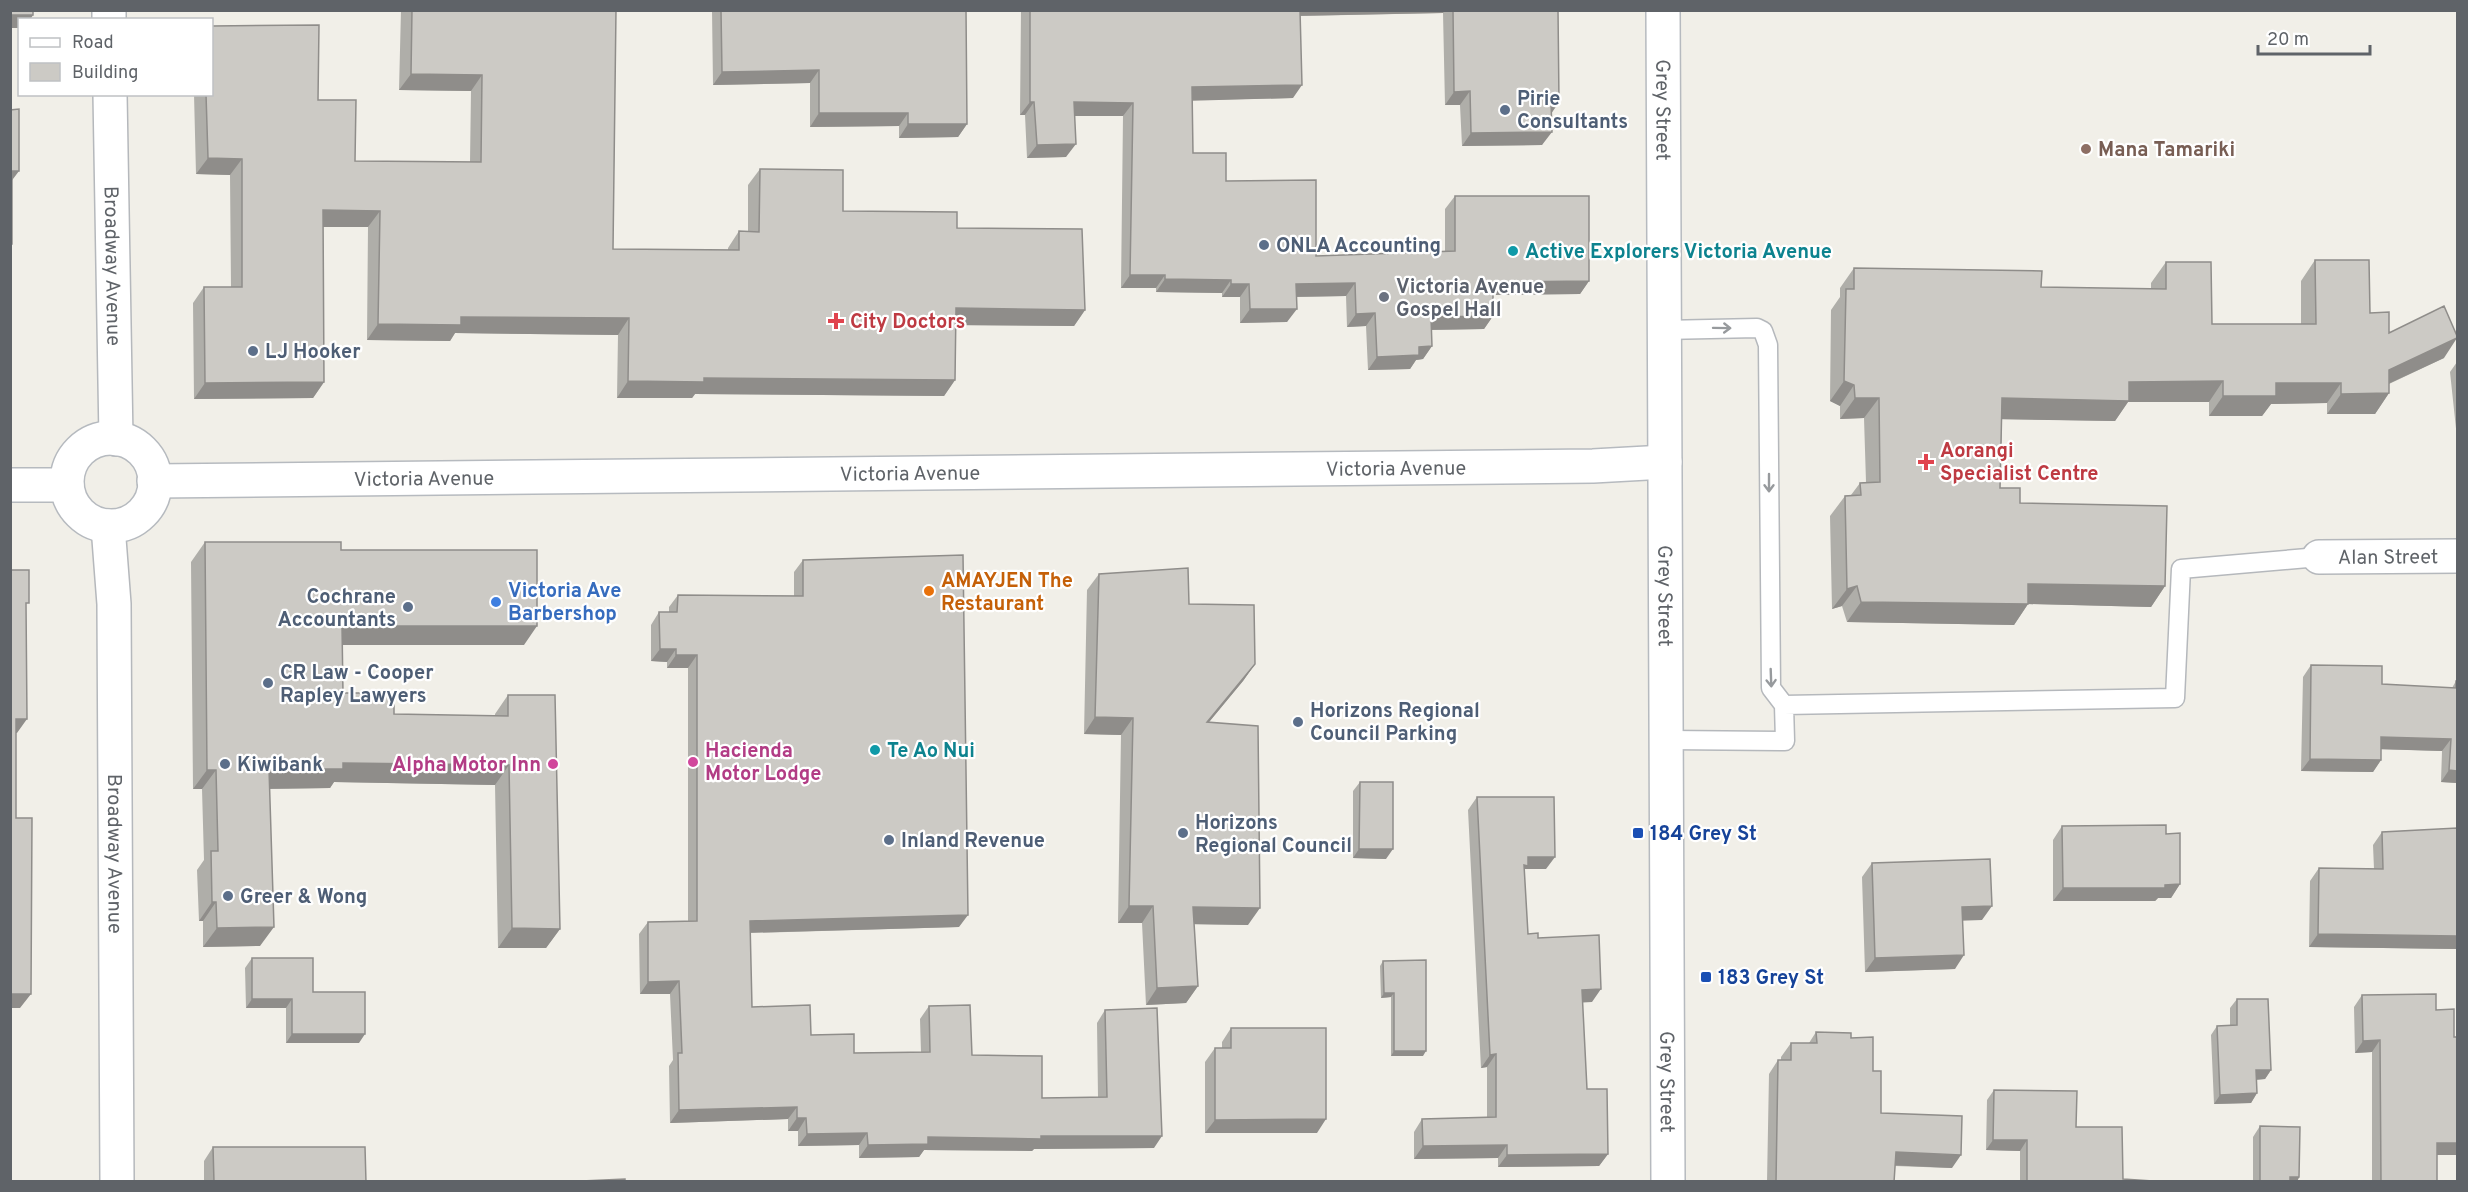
<svg xmlns="http://www.w3.org/2000/svg" width="2468" height="1192" font-family="Overpass,sans-serif">
  <style>
    .lines { fill: none; stroke-linecap: round; stroke-linejoin: round }
    .lane-casing { stroke: #b5b8bc; stroke-width: 21 }
    .street-casing { stroke: #b5b8bc; stroke-width: 36 }
    .secondary-casing { stroke: #b6babf; stroke-width: 36 }
    .lane { stroke: #fff; stroke-width: 18 }
    .street { stroke: #fff; stroke-width: 33 }
    .secondary { stroke: #fff; stroke-width: 33 }
    .wall { fill: #afaea9 }
    .shaded-wall { fill: #8f8d8a }
    .building { fill: #cccac5; stroke: #8f8d8a; stroke-width: 1.5 }
    .oneway { stroke: #979a9d }
    .service-dot { fill: #5c6f8a; stroke: #fff; stroke-width: 2 }
    .education-dot { fill: #8d6e63; stroke: #fff; stroke-width: 2 }
    .culture-dot { fill: #0f9aa8; stroke: #fff; stroke-width: 2 }
    .worship-dot { fill: #6b7280; stroke: #fff; stroke-width: 2 }
    .health-dot { fill: #e0444e; stroke: #fff; stroke-width: 2 }
    .food-dot { fill: #e8710a; stroke: #fff; stroke-width: 2 }
    .shop-dot { fill: #3f7fe0; stroke: #fff; stroke-width: 2 }
    .hotel-dot { fill: #d1479c; stroke: #fff; stroke-width: 2 }
    .transit-dot { fill: #1a4fb4; stroke: #fff; stroke-width: 2 }
    .labels { text-anchor: middle; stroke-width: 4.5; stroke-linejoin: round; paint-order: stroke }
    .service-label { font-size: 20px; font-weight: bold; fill: #4e5e75; stroke: #fff; text-anchor: start }
    .street-label { font-size: 20px; fill: #5f6368; stroke: #fff }
    .education-label { font-size: 20px; font-weight: bold; fill: #785e54; stroke: #fff; text-anchor: start }
    .culture-label { font-size: 20px; font-weight: bold; fill: #0d838f; stroke: #fff; text-anchor: start }
    .worship-label { font-size: 20px; font-weight: bold; fill: #5b616d; stroke: #fff; text-anchor: start }
    .health-label { font-size: 20px; font-weight: bold; fill: #be3a42; stroke: #fff; text-anchor: start }
    .food-label { font-size: 20px; font-weight: bold; fill: #c56008; stroke: #fff; text-anchor: start }
    .shop-label { font-size: 20px; font-weight: bold; fill: #366cbe; stroke: #fff; text-anchor: start }
    .hotel-label { font-size: 20px; font-weight: bold; fill: #b23c85; stroke: #fff; text-anchor: start }
    .transit-label { font-size: 20px; font-weight: bold; fill: #164399; stroke: #fff; text-anchor: start }
  </style>
  <rect width="100%" height="100%" fill="#f1efe8"/>
  <g class="lines">
    <defs>
      <path id="lane" d="M1663,330L1757,328L1763,331L1768,345L1771,688L1784,705
        M1668,740L1785,741L1784,705L2175,698L2181,569L2319,557"/>
      <g id="street">
        <path d="M109,10V20"/>
        <path id="s1" d="M110,94L116,439"/>
        <path id="s2" d="M108,526L114,604L117,1182"/>
        <path id="s3" d="M2319,557L2458,556"/>
      </g>
      <g id="secondary">
        <path id="s4" d="M1663,10L1668,1182"/>
        <circle cx="111" cy="482" r="44"/>
        <path id="s5" d="M154,481L1593,466L1665,462"/>
        <path d="M10,485H67"/>
      </g>
    </defs>
    <use href="#lane" class="lane-casing"/>
    <use href="#street" class="street-casing"/>
    <use href="#secondary" class="secondary-casing"/>
    <use href="#lane" class="lane"/>
    <use href="#street" class="street"/>
    <use href="#secondary" class="secondary"/>
  </g>
  <path class="wall" d="M401,10H616L613,249L728,250V248L739,231L748,232V185L760,169L843,211L957,228L1085,310L1074,326L956,325L955,380L944,396L695,394L692,398H617L618,335L455,333L450,341L367,340L368,227H323L324,382L313,398L194,399L193,303L204,287H231L230,175L196,174L194,94H212L318,100L355,161L470,162L471,91L399,90Z
    M712,10H966L967,124L958,137L899,138V126L810,127V83L713,85Z
    M1021,10H1588L1587,12H1558L1559,102L1551,114L1542,145L1462,146L1460,105H1445L1443,13L1300,16L1293,98L1193,100V153L1316,256L1445,252V209L1455,196L1589,281L1580,294L1493,295V316L1484,329L1432,330V346L1423,359L1416,360L1410,369L1368,370L1366,326L1347,327L1346,296L1296,297L1287,322L1240,323V297H1222V293L1156,292V288H1121L1123,116H1074L1066,157L1027,158L1025,115H1020Z
    M2315,260L2370,313L2389,333L2444,358L2389,384V393L2375,414H2327V403L2271,404L2262,416H2209V402H2128L2115,421L2002,419L2000,488L2020,503L2165,586L2151,607L2028,604L2014,625L1847,622L1842,606L1832,609L1830,516L1845,496L1851,495L1860,483L1866,482L1864,418L1840,419V406L1830,401L1831,310L1840,297V288L1854,268L2041,287L2151,289V283L2166,262L2212,324H2301V281Z
    M2457,362V438L2450,372Z
    M205,542L341,550L524,645H342L343,693L394,714L495,716V714L508,695L560,929L546,948H498L495,785L334,782L330,788L270,789L260,946L203,947V921H199L197,870L204,860L202,789H193L191,562Z
    M803,560L959,927L750,933L752,1007L811,1035L854,1053L921,1052L920,1019L929,1006L972,1055L1042,1098L1098,1097L1097,1023L1105,1010L1154,1148L1034,1149L1032,1151L924,1150L919,1157L859,1158V1145L798,1146V1131H788V1119L670,1123L669,1066L673,1060L670,994H640L639,934L648,922L688,921V668H667V662L651,661V625L659,612H669V607L678,595L794,596V572Z
    M1099,574L1189,604L1255,664L1243,681L1209,722L1248,925L1194,924L1198,986L1186,1003L1146,1005L1142,923H1118L1121,735L1084,734L1087,590Z
    M2311,665L2382,684L2452,688L2456,681L2457,783L2441,782L2442,751L2381,749V760L2373,772L2301,771L2303,677Z
    M1360,782L1386,859L1353,858V791Z
    M1477,797L1546,869H1525L1524,871L1528,934L1538,938L1592,1002H1582L1587,1089L1608,1154L1599,1166L1498,1167V1158L1414,1159V1132L1422,1119L1487,1117V1067L1481,1068L1468,810Z
    M2062,826L2166,834L2180,884L2171,898H2158L2155,901H2053V840Z
    M2457,828V949L2309,947L2310,881L2319,868L2374,869L2373,845L2382,832Z
    M1872,863L1982,920H1963L1955,969L1865,972L1862,877Z
    M252,958L313,992L359,1043H286V1008H246L245,968Z
    M1383,961L1423,1056H1391V997L1381,998L1380,966Z
    M2362,995L2436,1010L2454,1037H2457V1155H2437V1182H2372V1052L2355,1053L2354,1007Z
    M2237,999L2271,1070L2265,1079L2257,1080V1093L2251,1103L2214,1104L2211,1035L2217,1026L2230,1025V1008Z
    M1231,1028L1317,1133H1205V1062L1215,1048H1222V1042Z
    M1816,1032L1851,1038L1873,1071L1881,1113L1952,1168L1895,1166L1894,1182H1767L1769,1074L1778,1060H1781V1057L1791,1043H1809Z
    M1994,1090L2076,1127L2123,1179L2168,1182H2020V1151L1986,1150L1987,1100Z
    M2260,1126L2299,1177L2297,1182H2253V1137Z
    M213,1147L366,1182H204V1161Z"/>
  <path class="shaded-wall" d="M1295,10H1445L1443,13L1291,16Z
    M1550,10H1588L1587,12H1549Z
    M10,15H33L30,20H20V28H10Z
    M819,70L810,83L713,85L722,72Z
    M411,74L482,75L471,91L399,90Z
    M1302,85L1293,98L1183,101L1192,87Z
    M1470,91L1460,105H1445L1454,92Z
    M1030,102H1034L1025,115H1020Z
    M1074,102L1133,103L1123,116H1064Z
    M1551,102H1559L1550,115Z
    M819,113H908L899,126L810,127Z
    M908,124H967L958,137L899,138Z
    M1552,132L1542,145L1462,146L1471,133Z
    M1076,144L1066,157L1027,158L1037,145Z
    M208,158L242,159L230,175L196,174Z
    M12,171H19L10,183Z
    M323,210L380,211L368,227H312Z
    M1130,275H1165L1156,288H1121Z
    M1165,279L1231,280L1222,293L1156,292Z
    M1589,281L1580,294L1484,295L1493,282Z
    M1355,283L1346,296L1287,297L1296,284Z
    M1231,284H1249L1240,297H1222Z
    M956,308L1085,310L1074,326L945,325Z
    M1250,309H1297L1287,322L1240,323Z
    M1375,313L1366,326L1347,327L1356,314Z
    M1493,316L1484,329L1422,330L1431,317Z
    M461,317L629,318L618,335L455,333L450,341L367,340L378,324Z
    M2457,338L2444,358L2375,390L2389,370Z
    M1432,346L1423,359L1416,360L1410,369L1368,370L1377,357L1419,347Z
    M704,378L955,380L944,396L695,394L692,398H617L628,381Z
    M1844,381L1854,385L1840,406L1830,401Z
    M2223,381L2209,402H2128L2115,421L1988,419L2002,398L2129,382Z
    M324,382L313,398L194,399L205,383Z
    M2276,383H2341L2327,403L2271,404L2262,416H2209L2223,396Z
    M2389,393L2375,414H2327L2341,394Z
    M1855,398H1879L1864,418L1840,419Z
    M2028,584L2165,586L2151,607L2028,604L2014,625L1847,622L1861,602Z
    M1857,586L1842,606L1832,609L1847,589Z
    M342,626H537L524,645H328Z
    M660,649H676L667,662L651,661Z
    M676,655H697L688,668H667Z
    M1255,664L1243,681L1195,739L1207,722Z
    M1095,717L1133,718L1121,735L1084,734Z
    M16,719H27L17,733H10Z
    M2381,737L2451,739L2442,751L2373,749Z
    M2310,759L2381,760L2373,772L2301,771Z
    M343,763L509,765L495,785L334,782L330,788L255,789L269,769Z
    M207,770H216L202,789H193Z
    M2449,770L2457,771V783L2441,782Z
    M1359,849H1393L1386,859L1353,858Z
    M1528,857H1555L1546,869H1525L1519,878Z
    M2180,884L2171,898H2158L2155,901H2053L2063,888Z
    M212,902H216L203,921H199Z
    M1129,906H1153L1142,923H1118Z
    M1992,906L1982,920L1953,921L1962,907Z
    M1193,907L1260,908L1248,925L1182,924Z
    M968,915L959,927L741,933L750,921Z
    M274,927L260,946L203,947L217,928Z
    M512,928L560,929L546,948H498Z
    M2318,934L2457,936V949L2309,947Z
    M1964,955L1955,969L1865,972L1875,958Z
    M679,981L670,994H640L648,982Z
    M1198,986L1186,1003L1146,1005L1157,988Z
    M1601,989L1592,1002L1573,1003L1582,990Z
    M1384,993H1394L1391,997L1381,998Z
    M10,994H31L20,1008H10Z
    M252,999H292L286,1008H246Z
    M292,1034H365L359,1043H286Z
    M2380,1040L2372,1052L2355,1053L2363,1041Z
    M1394,1051H1426L1423,1056H1391Z
    M1496,1054L1487,1067L1481,1068L1490,1055Z
    M2256,1070H2271L2265,1079L2249,1080Z
    M2257,1093L2251,1103L2214,1104L2220,1095Z
    M797,1107L788,1119L670,1123L679,1110Z
    M797,1118H806L798,1131H788Z
    M1326,1119L1317,1133H1205L1215,1120Z
    M867,1133L859,1145L798,1146L807,1134Z
    M1041,1136H1162L1154,1148L1034,1149L1032,1151L924,1150L919,1157L859,1158L868,1145L928,1137Z
    M1993,1140H2027L2020,1151L1986,1150Z
    M2437,1143H2457V1155H2428Z
    M1507,1145L1498,1158L1414,1159L1423,1146Z
    M1896,1152L1961,1155L1952,1168L1887,1165Z
    M1608,1154L1599,1166L1498,1167L1507,1155Z
    M2290,1177H2299L2297,1182H2287Z"/>
  <path class="building" d="M10,10H33V15H10Z
    M412,10H616L613,249L739,250V231L759,232L760,169L843,170V211L957,212V228L1082,229L1085,310L956,308L955,380L704,378V382L628,381L629,318L461,317V325L378,324L380,211L323,210L324,382L205,383L204,287H242V159L208,158L206,94H212V26L319,25L318,100H356L355,161L481,162L482,75L411,74Z
    M721,10H966L967,124H908V113H819V70L722,72Z
    M1030,10H1300L1302,85L1192,87L1193,153H1226V181L1316,180V256L1455,251V196H1589V281L1493,282V316L1431,317L1432,346L1419,347V355L1377,357L1375,313L1356,314L1355,283L1296,284L1297,309H1250L1249,284H1231V280L1165,279V275H1130L1133,103L1074,102L1076,144L1037,145L1034,102H1030Z
    M1453,10H1558L1559,102H1551L1552,132L1471,133L1470,91L1454,92Z
    M19,109V171H12V244H10V110Z
    M2315,260H2369L2370,313L2389,312V333L2444,306L2457,336V338L2389,370V393L2341,394V383H2276V396H2223V381L2129,382V401L2002,398L2000,488H2020V503L2167,506L2165,586L2028,584V604L1861,602L1857,586L1847,589L1845,496L1861,495L1860,483L1880,482L1879,398H1855L1854,385L1844,381L1846,289H1854V268L2042,271L2041,287L2166,289V262H2211L2212,324H2316Z
    M205,542H341V550H537V626H342L343,693H394V714L508,716V695H555L560,929L512,928L509,765L343,763V769H269L274,927L217,928L216,902H212L211,851H218L216,770H207Z
    M963,555L968,915L750,921L752,1007L810,1005L811,1035L854,1034V1053L930,1052L929,1006L970,1005L972,1055L1042,1056V1098L1107,1097L1105,1010L1157,1008L1162,1136H1041V1139L928,1137V1144L868,1145L867,1133L807,1134L806,1118H797V1107L679,1110L678,1053H682L679,981L648,982V922L697,921V655H676V649H660L659,612H677L678,595L803,596V560Z
    M1188,568L1189,604L1254,605L1255,664L1207,722L1258,726L1260,908L1193,907L1198,986L1157,988L1153,906H1129L1133,718L1095,717L1099,574Z
    M10,570H29V603H26L27,719H16V818H32L31,994H10Z
    M2311,665L2382,666V684L2456,688V681H2457V771L2449,770L2451,739L2381,737V760L2310,759Z
    M1360,782H1393V849H1359Z
    M1477,797H1554L1555,857H1528V866L1524,865L1528,934L1538,933V938L1599,935L1601,989L1582,990L1587,1089H1607L1608,1154L1507,1155V1145L1423,1146L1422,1119L1496,1117V1054L1490,1055Z
    M2166,825V834L2180,833V884L2165,885V888H2063L2062,826Z
    M2457,828V936L2318,934L2319,868L2383,869L2382,832Z
    M1990,859L1992,906L1962,907L1964,955L1875,958L1872,863Z
    M252,958H313V992H365V1034H292V999H252Z
    M1426,960V1051H1394V993H1384L1383,961Z
    M2436,994V1010L2454,1009V1037H2457V1143H2437V1182H2381L2380,1040L2363,1041L2362,995Z
    M2237,999H2268L2271,1070H2256L2257,1093L2220,1095L2217,1026L2237,1025Z
    M1231,1028H1326V1119L1215,1120V1048H1231Z
    M1816,1032L1851,1033V1038L1873,1037V1071H1881V1113L1962,1116L1961,1155L1896,1152L1894,1182H1776L1778,1060H1791V1043H1817Z
    M1994,1090L2077,1091L2076,1127H2122L2123,1179L2168,1182H2027V1140H1993Z
    M2260,1126L2300,1127L2299,1177H2290V1182H2260Z
    M213,1147H365L366,1182H214Z
    M625,1179V1182H582V1181Z"/>
  <defs><path id="oneway-shaft" d="M-6 0H5M1.5-3L5.5 0L1.5 3" fill="none" stroke-width="1.6" stroke-linecap="round" stroke-linejoin="round" transform="scale(1.5)"/></defs>
  <g class="oneway">
    <use href="#oneway-shaft" transform="translate(1722 328) rotate(1)"/>
    <use href="#oneway-shaft" transform="translate(1769 483) rotate(90)"/>
    <use href="#oneway-shaft" transform="translate(1771 678) rotate(88)"/>
  </g>
  <g class="service-dot">
    <circle cx="1505" cy="110" r="6"/>
    <circle cx="1264" cy="245" r="6"/>
    <circle cx="253" cy="351" r="6"/>
    <circle cx="408" cy="607" r="6"/>
    <circle cx="268" cy="683" r="6"/>
    <circle cx="1298" cy="722" r="6"/>
    <circle cx="225" cy="764" r="6"/>
    <circle cx="1183" cy="833" r="6"/>
    <circle cx="889" cy="840" r="6"/>
    <circle cx="228" cy="896" r="6"/>
  </g>
  <circle class="education-dot" cx="2086" cy="149" r="6"/>
  <g class="culture-dot">
    <circle cx="1513" cy="251" r="6"/>
    <circle cx="875" cy="750" r="6"/>
  </g>
  <circle class="worship-dot" cx="1384" cy="297" r="6"/>
  <g class="health-dot">
    <path d="M833 312h6v6h6v6h-6v6h-6v-6h-6v-6h6z"/>
    <path d="M1923 453h6v6h6v6h-6v6h-6v-6h-6v-6h6z"/>
  </g>
  <circle class="food-dot" cx="929" cy="591" r="6"/>
  <circle class="shop-dot" cx="496" cy="602" r="6"/>
  <g class="hotel-dot">
    <circle cx="693" cy="762" r="6"/>
    <circle cx="553" cy="764" r="6"/>
  </g>
  <g class="transit-dot">
    <rect x="1632" y="827" width="12" height="12" rx="3"/>
    <rect x="1700" y="971" width="12" height="12" rx="3"/>
  </g>
  <g class="labels">
    <g class="service-label">
      <text x="1517" y="105">Pirie<tspan x="1517" dy="23">Consultants</tspan></text>
      <text x="1276" y="252">ONLA Accounting</text>
      <text x="265" y="358">LJ Hooker</text>
      <text x="396" y="603" text-anchor="end">Cochrane<tspan x="396" dy="23">Accountants</tspan></text>
      <text x="280" y="679">CR Law - Cooper<tspan x="280" dy="23">Rapley Lawyers</tspan></text>
      <text x="1310" y="717">Horizons Regional<tspan x="1310" dy="23">Council Parking</tspan></text>
      <text x="237" y="771">Kiwibank</text>
      <text x="1195" y="829">Horizons<tspan x="1195" dy="23">Regional Council</tspan></text>
      <text x="901" y="847">Inland Revenue</text>
      <text x="240" y="903">Greer &amp; Wong</text>
    </g>
    <g class="street-label">
      <text dy="7" stroke="none"><textPath href="#s4" startOffset="100">Grey Street</textPath></text>
      <text dy="7" stroke="none"><textPath href="#s1" startOffset="172">Broadway Avenue</textPath></text>
      <text dy="7" stroke="none"><textPath href="#s5" startOffset="1242">Victoria Avenue</textPath></text>
      <text dy="7" stroke="none"><textPath href="#s5" startOffset="756">Victoria Avenue</textPath></text>
      <text dy="7" stroke="none"><textPath href="#s5" startOffset="270">Victoria Avenue</textPath></text>
      <text dy="7" stroke="none"><textPath href="#s3" startOffset="69">Alan Street</textPath></text>
      <text dy="7" stroke="none"><textPath href="#s4" startOffset="586">Grey Street</textPath></text>
      <text dy="7" stroke="none"><textPath href="#s2" startOffset="328">Broadway Avenue</textPath></text>
      <text dy="7" stroke="none"><textPath href="#s4" startOffset="1072">Grey Street</textPath></text>
    </g>
    <g class="education-label">
      <text x="2098" y="156">Mana Tamariki</text>
    </g>
    <g class="culture-label">
      <text x="1525" y="258">Active Explorers Victoria Avenue</text>
      <text x="887" y="757">Te Ao Nui</text>
    </g>
    <g class="worship-label">
      <text x="1396" y="293">Victoria Avenue<tspan x="1396" dy="23">Gospel Hall</tspan></text>
    </g>
    <g class="health-label">
      <text x="850" y="328">City Doctors</text>
      <text x="1940" y="457">Aorangi<tspan x="1940" dy="23">Specialist Centre</tspan></text>
    </g>
    <g class="food-label">
      <text x="941" y="587">AMAYJEN The<tspan x="941" dy="23">Restaurant</tspan></text>
    </g>
    <g class="shop-label">
      <text x="508" y="597">Victoria Ave<tspan x="508" dy="23">Barbershop</tspan></text>
    </g>
    <g class="hotel-label">
      <text x="705" y="757">Hacienda<tspan x="705" dy="23">Motor Lodge</tspan></text>
      <text x="541" y="771" text-anchor="end">Alpha Motor Inn</text>
    </g>
    <g class="transit-label">
      <text x="1650" y="840">184 Grey St</text>
      <text x="1718" y="984">183 Grey St</text>
    </g>
  </g>
  <rect width="2468" height="1192" fill="none" stroke="#5f6368" stroke-width="24"/>
  <rect x="18" y="18" width="195" height="78" fill="#ffffff" stroke="#bfc1c3" stroke-width="1.5"/>
  <rect x="30" y="38" width="30" height="9" fill="#ffffff" stroke="#bfc1c3" stroke-width="1.5"/>
  <text x="72" y="48" font-size="18" fill="#5f6368">Road</text>
  <rect x="30" y="63" width="30" height="18" fill="#cccac5" stroke="#bfc1c3" stroke-width="1.5"/>
  <text x="72" y="78" font-size="18" fill="#5f6368">Building</text>
  <path d="M2258 45v9h112v-9" fill="none" stroke="#5f6368" stroke-width="3"/>
  <text x="2267" y="45" font-size="18" fill="#5f6368" stroke="#ffffff" stroke-width="4.5" paint-order="stroke">20 m</text>
</svg>
